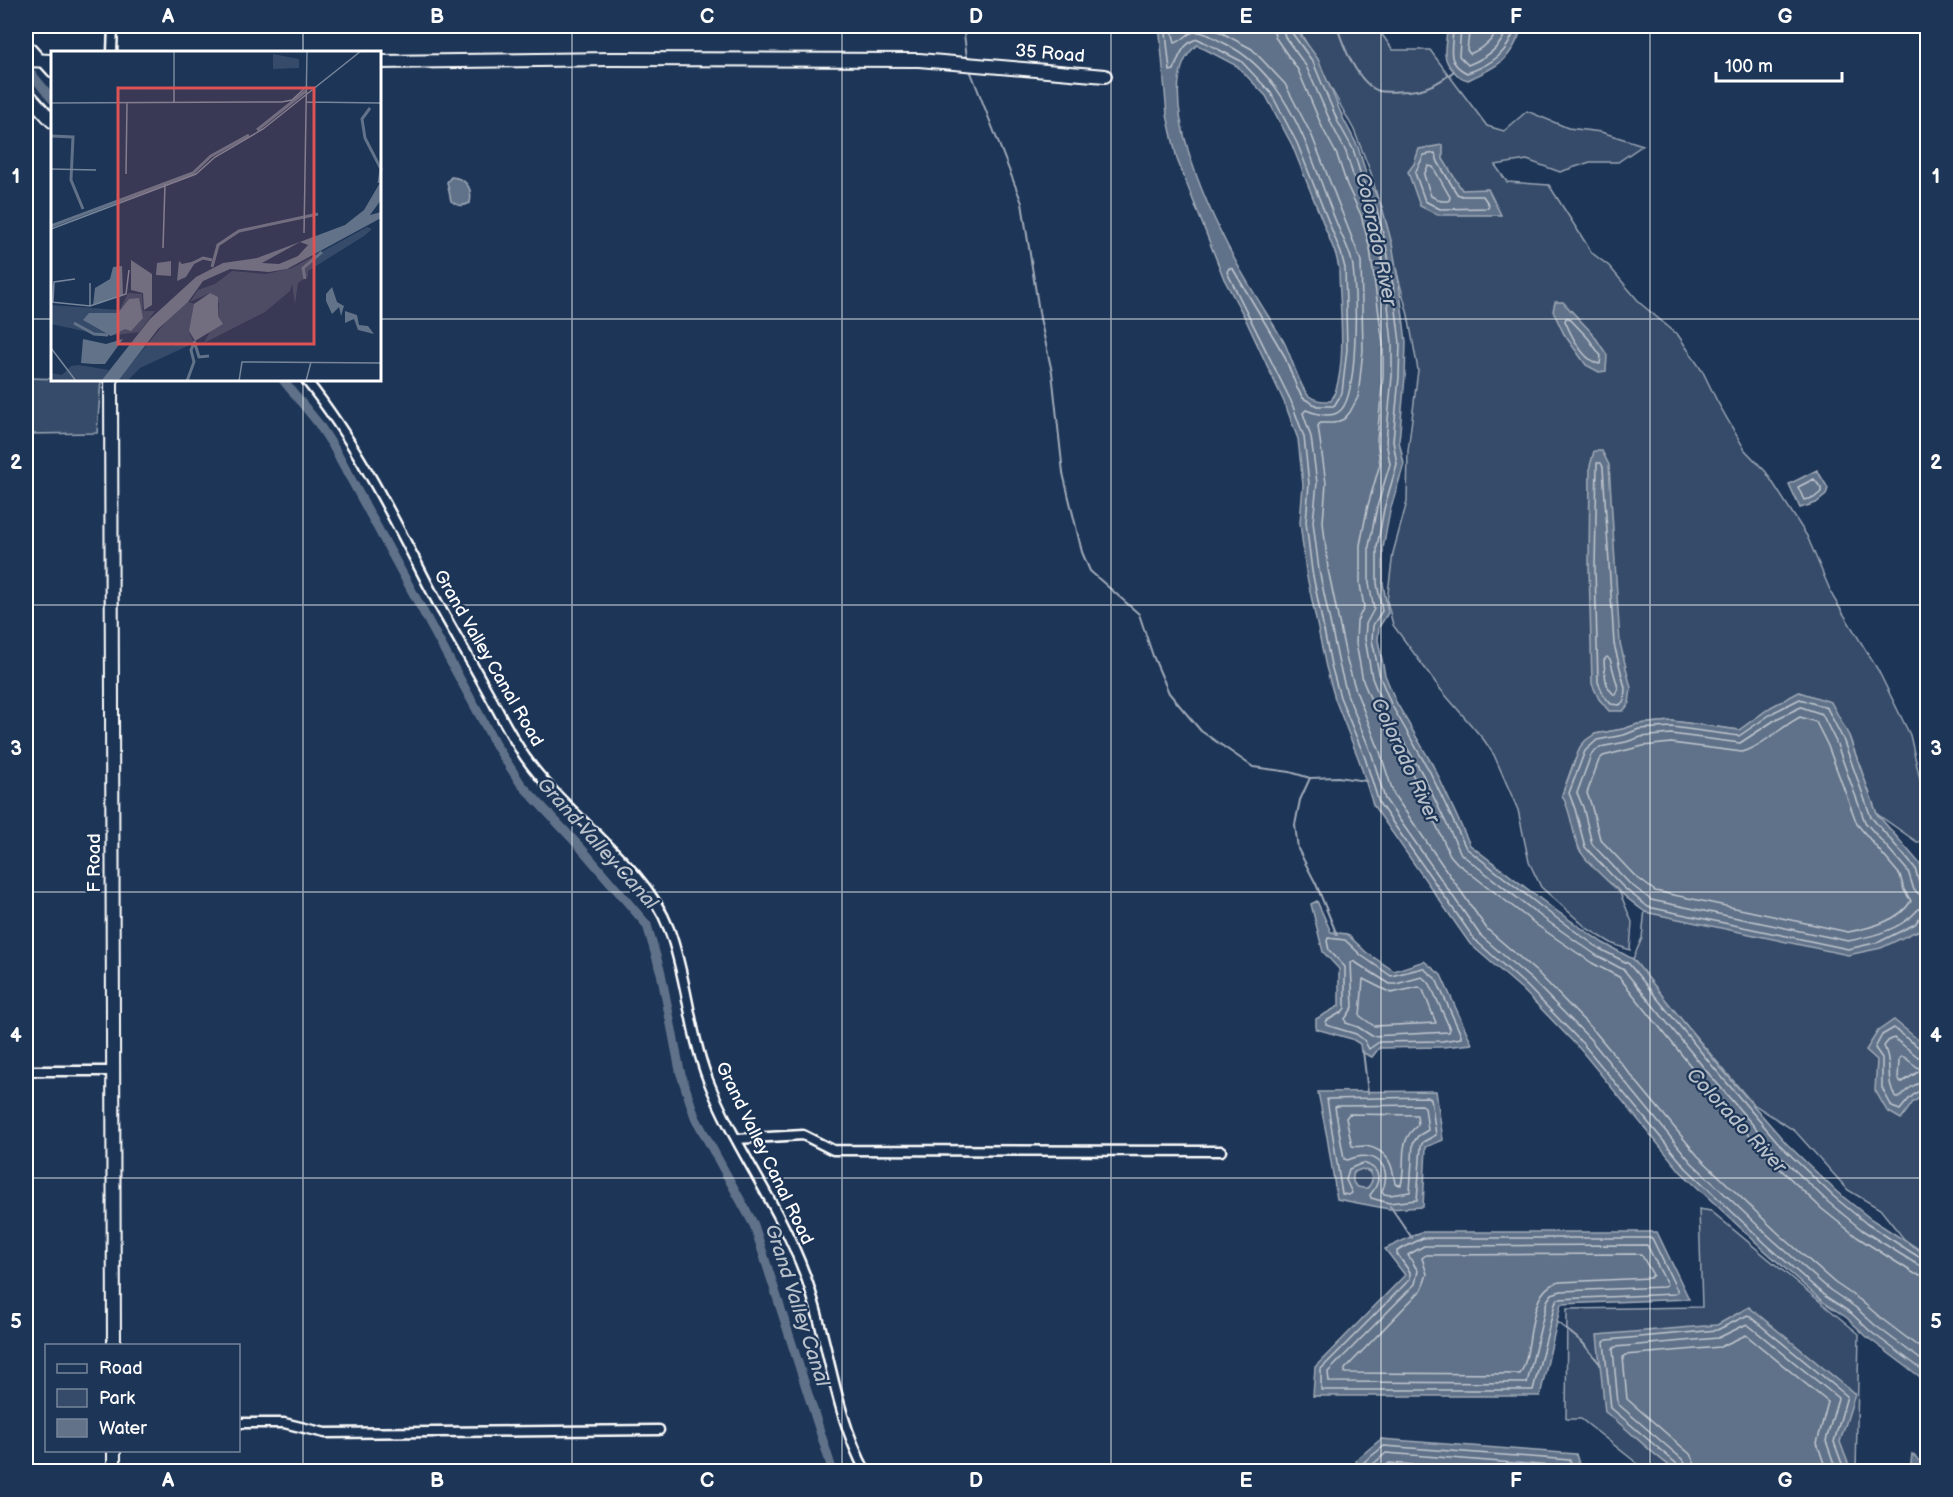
<svg xmlns="http://www.w3.org/2000/svg" width="1953" height="1497" font-family="'Balsamiq Sans',sans-serif">
  <style>
    .green { fill: #364b69; stroke: #9aa5b4; stroke-width: 1.5 }
    .water { fill: #617289; stroke: #a0aab8; stroke-width: 1.5; fill-rule: evenodd }
    .lines { fill: none; stroke-linecap: round; stroke-linejoin: round }
    .shore { stroke: #c0c7d0; stroke-width: 1.5 }
    .stream { stroke: #a0aab8; stroke-width: 2 }
    .canal { stroke: #617289; stroke-width: 9 }
    .street-casing { stroke: #fff; stroke-width: 13 }
    .secondary-casing { stroke: #fff; stroke-width: 16 }
    .street { stroke: #1d3557; stroke-width: 8 }
    .secondary { stroke: #1d3557; stroke-width: 12 }
    .grid { fill: none; stroke: #fff; stroke-width: 1.5; stroke-opacity: 0.55 }
    .labels { text-anchor: middle; stroke-width: 4.5; stroke-linejoin: round; paint-order: stroke }
    .street-label { font-size: 18px; fill: #fff; stroke: #1d3557 }
    .water-label { font-size: 20px; font-style: italic; fill: #b8c0ca; stroke: #1d3557 }
    .inset-river { fill: none; stroke: #617289; stroke-width: 3 }
    .inset-road { fill: none; stroke: #77869a; stroke-width: 1.5 }
    .view { fill: #de5353; fill-opacity: 0.15; stroke: #de5353; stroke-width: 3 }
    .inset-edge { fill: none; stroke: #fff; stroke-width: 3 }
    .neatline { fill: none; stroke: #fff; stroke-width: 2 }
    .grid-label { font-size: 20px; text-anchor: middle; font-weight: bold; fill: #fff }
  </style>
  <rect width="100%" height="100%" fill="#1d3557"/>
  <filter id="ink" filterUnits="userSpaceOnUse"><feTurbulence type="fractalNoise" baseFrequency=".0167" numOctaves="2"/><feDisplacementMap in="SourceGraphic" scale="12" xChannelSelector="R" yChannelSelector="G"/><feConvolveMatrix kernelMatrix="1 2 1 2 8 2 1 2 1" color-interpolation-filters="sRGB"/></filter>
  <g filter="url(#ink)">
    <path class="green" d="M1297,26H1376L1393,50H1430L1487,126L1504,131L1527,111L1568,128L1601,132L1643,145L1618,162H1590L1560,172L1527,160L1495,165L1507,182L1549,185L1592,253L1609,266L1641,304L1678,335L1703,372L1717,401L1745,450L1766,472L1807,536L1833,597L1878,670L1910,735L1921,784L1927,805V841L1917,842L1877,814L1849,736L1739,730L1672,721L1638,724L1623,729L1595,734L1574,761L1562,795L1570,810L1579,850L1620,893L1632,922L1630,950L1613,944L1588,929L1541,887L1529,862L1518,810L1494,755L1484,740L1441,690L1393,625L1387,601L1393,553L1407,502L1408,451L1418,370L1408,315L1371,173L1354,130Z
      M26,378L101,380L97,433L26,434Z
      M1645,909L1856,951L1918,931L1927,925V1255L1904,1239L1880,1209L1848,1190L1795,1131L1753,1104L1668,1004L1633,959L1642,938Z
      M1352 1179a10 10 0 1 1 20 0a10 10 0 1 1-20 0Z
      M1699,1209L1711,1211L1859,1334L1856,1471H1647L1581,1419H1566L1567,1309L1702,1307Z"/>
    <path class="water" d="M1156,26H1294L1318,59L1344,120L1358,147L1367,176L1382,207L1392,244L1399,284L1406,342L1405,377L1399,441L1404,464L1390,511L1383,548V583L1388,613L1379,627L1378,640L1385,675L1396,702L1435,769L1470,845L1551,907L1603,943L1633,959L1719,1066L1786,1143L1837,1192L1871,1219L1927,1255V1382L1867,1337L1847,1318L1822,1301L1763,1249L1681,1172L1580,1049L1523,990L1470,944L1373,805L1359,760L1335,699L1326,667L1306,572L1300,522L1303,485L1298,439L1285,404L1245,318L1224,279L1177,159L1167,115L1160,34ZM1197,45L1237,66L1266,96L1292,145L1336,255L1339,268C1339,305 1349,369 1331,401C1323,401 1315,401 1309,396C1300,389 1291,355 1284,342C1268,315 1250,288 1235,260C1211,215 1147,85 1197,45Z
      M1447,26H1521L1522,27C1512,60 1498,66 1468,80C1460,78 1457,75 1452,69C1439,56 1448,41 1447,26Z
      M1443,145V159L1462,190L1488,189L1501,215H1438L1420,206L1408,172L1414,164L1419,149Z
      M451,177C466,178 473,188 470,203C462,207 458,206 451,201L447,182Z
      M1555,302H1563L1593,334L1607,355L1606,371L1599,372L1586,365L1564,334L1553,311Z
      M1594,451H1602L1609,465L1620,643L1631,688L1629,704L1623,711H1609L1599,699L1592,684L1589,568L1590,466Z
      M1817,470L1828,488L1826,495L1816,503L1800,508L1789,484Z
      M1799,692L1831,702L1849,736L1877,814L1921,865L1927,894V915L1921,929L1881,948L1848,955L1645,912C1630,901 1585,864 1579,848C1571,829 1572,814 1562,795L1580,747L1586,740L1595,734L1623,729L1638,724L1672,721L1739,730L1771,707Z
      M1317,901L1331,932L1347,934L1366,952L1394,971L1424,961L1441,975L1472,1044L1443,1047L1379,1048L1372,1057L1361,1052L1360,1044L1352,1039L1316,1029V1019L1339,1006V969L1323,952L1311,904Z
      M1894,1020L1927,1047V1093L1913,1102L1901,1119L1887,1111L1875,1090L1877,1060L1866,1050L1878,1031Z
      M1436,1091L1443,1140L1426,1147L1423,1207L1389,1209L1337,1199L1327,1137L1318,1092ZM1362,1169L1371,1172L1372,1181L1368,1188C1356,1189 1350,1184 1354,1172Z
      M1421,1232H1657L1689,1299L1561,1304L1540,1396H1313L1315,1367L1405,1275L1385,1249Z
      M1749,1307L1855,1394L1840,1442L1851,1471H1677C1651,1454 1630,1430 1605,1412L1597,1335L1717,1325Z
      M1381,1439L1576,1454L1581,1471H1358L1356,1460Z
      M1912,1454L1927,1466V1471H1910Z"/>
    <g class="lines">
      <path class="shore" d="M1163,26L1166,33L1170,71L1174,70C1178,58 1184,41 1198,39L1241,61L1271,93L1297,143L1341,253L1345,268L1347,349L1342,393L1334,406H1317L1303,398L1297,388L1284,355L1233,269L1229,268L1227,272L1291,401L1304,437L1309,484L1306,522L1312,571L1331,665L1340,697L1365,758L1379,803L1475,940L1527,986L1584,1045L1686,1168L1767,1245L1825,1296L1851,1313L1871,1332L1928,1374
        M1171,26L1175,43C1184,41 1188,30 1199,32C1207,33 1216,39 1224,43C1291,75 1311,160 1337,224C1342,238 1351,251 1353,267C1356,294 1359,391 1341,410C1332,419 1316,414 1306,410L1303,413L1311,437L1317,483L1313,522L1319,570L1339,664L1347,694L1372,755L1385,799L1480,935L1532,980L1590,1039L1691,1162L1772,1239L1830,1290L1855,1307L1876,1326L1928,1365
        M1209,26L1252,49L1285,84L1312,136L1361,261L1363,350L1358,397L1350,412L1344,419L1334,423H1320L1318,426L1326,483L1323,522L1328,569L1347,661L1356,691L1380,752L1394,795L1487,929L1539,974L1596,1033L1698,1156L1778,1233L1835,1283L1860,1300L1882,1319L1928,1354
        M1273,26L1275,37L1298,70L1323,129L1337,155L1347,185L1361,215L1370,249L1383,344V376L1377,440L1380,464L1368,505L1360,545V584L1364,607L1357,621L1356,643L1363,681L1376,712L1415,779L1450,855L1457,863L1538,926L1592,963L1619,977L1702,1080L1770,1159L1822,1209L1857,1237L1915,1274L1928,1276
        M1282,26L1285,37L1306,66L1332,125L1346,152L1355,182L1370,212L1379,247L1386,286L1392,343V376L1386,441L1390,464L1377,507L1369,546V583L1374,609L1366,624L1365,639L1372,678L1384,708L1423,775L1461,854L1543,918L1596,955L1624,970L1709,1074L1777,1153L1828,1202L1862,1230L1918,1265L1928,1267
        M1290,26L1292,33L1313,62L1338,122L1353,149L1362,179L1377,210L1386,245L1393,285L1400,343L1399,377L1393,441L1397,464L1384,509L1377,547V583L1382,611L1373,625L1372,640L1380,677L1391,704L1430,772L1466,848L1548,912L1600,949L1629,964L1715,1069L1782,1147L1833,1196L1867,1224L1922,1259L1928,1260
        M1453,26C1454,45 1443,62 1467,73C1493,64 1508,53 1516,26
        M1461,26L1459,56L1468,65C1488,57 1502,47 1508,26
        M1470,26L1467,50L1470,54C1484,47 1494,41 1498,26
        M1435,153L1438,162L1457,194L1462,196H1483L1489,205L1488,208L1440,209L1425,201L1415,173L1424,155Z
        M1428,166L1433,167L1450,197L1449,201H1441L1431,196L1424,175Z
        M1566,318H1569L1588,338L1601,356L1600,364C1584,362 1571,335 1565,321Z
        M1597,463H1601L1603,467L1614,644L1625,688L1624,702L1619,705L1611,704L1604,696L1598,682L1595,568Z
        M1814,479L1821,488V492L1814,498L1804,500L1798,487Z
        M1607,657L1610,659L1618,688L1615,695C1604,688 1605,672 1604,660Z
        M1800,717L1816,722L1828,746L1857,824L1900,875L1904,890L1911,901C1899,921 1870,928 1848,932L1655,891L1635,876L1600,839L1591,804L1587,793L1599,760L1603,756L1643,746L1671,743L1742,752C1759,748 1783,726 1800,717Z
        M1928,888L1920,886L1915,868L1871,817L1843,739L1827,708L1800,699L1774,712L1739,736L1672,727L1639,729L1624,735L1597,740L1585,751L1569,793L1575,809L1585,847L1624,888L1648,907L1848,949L1879,942L1915,924L1921,916L1928,914
        M1928,896L1920,895L1914,890L1908,871L1865,822L1836,742L1822,714L1801,707L1778,718L1740,743L1671,734L1641,737L1626,742L1600,747L1591,755L1577,793L1583,807L1592,844L1629,883L1651,900L1848,941C1869,937 1891,932 1908,919C1916,914 1916,907 1928,906
        M1328,938L1345,940L1362,956L1391,976L1423,968L1436,979L1461,1035V1038L1442,1041L1379,1042L1369,1049L1364,1040L1356,1034L1326,1025V1021L1342,1012L1345,1008V967L1329,950L1327,941Z
        M1353,961L1390,984H1396L1422,977L1430,984L1450,1029L1449,1032L1372,1036L1358,1027L1346,1023L1345,1019L1353,1007L1351,963Z
        M1363,979L1391,993L1419,987L1423,990L1436,1023L1374,1026L1360,1016Z
        M1928,1052L1922,1050L1894,1028L1882,1035L1875,1048L1882,1058V1088L1892,1107L1900,1110C1907,1101 1915,1090 1928,1088
        M1904,1057L1921,1070L1901,1083L1898,1080L1899,1059L1901,1057Z
        M1928,1059L1918,1057L1894,1038L1888,1041L1884,1046C1894,1067 1884,1078 1896,1098H1899C1906,1090 1916,1082 1928,1081
        M1428,1097L1431,1099L1436,1135L1423,1142L1421,1146L1417,1200L1389,1203L1371,1198L1370,1195C1382,1181 1381,1168 1363,1163L1349,1169L1346,1180L1352,1193L1349,1195L1342,1194L1327,1099Z
        M1422,1105L1425,1107L1428,1130L1418,1136L1413,1143L1410,1192L1390,1195L1384,1194L1382,1191C1394,1164 1373,1149 1348,1160L1344,1159L1335,1107L1338,1106Z
        M1349,1114L1417,1115L1418,1125C1396,1142 1407,1162 1401,1185L1395,1184C1393,1165 1388,1150 1366,1146C1361,1146 1356,1147 1352,1146L1346,1118Z
        M1423,1238H1652L1678,1292L1675,1294L1558,1299L1555,1304L1533,1390H1321V1369L1410,1279V1272L1397,1254V1251Z
        M1424,1246L1647,1245L1667,1284L1664,1287L1561,1291L1552,1294L1547,1301L1527,1383L1329,1382L1328,1372L1415,1284L1418,1271L1408,1255Z
        M1426,1255L1641,1254L1653,1275L1650,1278L1560,1282C1525,1288 1535,1350 1520,1374L1345,1373V1369L1422,1289L1427,1274L1422,1258Z
        M1364,1472V1462L1384,1446L1570,1460L1575,1472
        M1371,1472L1372,1465L1386,1453L1564,1467L1567,1472
        M1380,1472L1389,1463L1505,1472
        M1679,1472L1677,1464L1611,1408L1604,1342L1607,1340L1717,1330L1748,1315L1847,1396L1834,1442L1845,1472
        M1687,1472L1686,1465L1682,1459L1618,1404L1613,1349L1615,1347L1718,1338L1747,1324L1838,1398L1826,1441L1837,1472
        M1696,1472L1694,1462L1690,1454L1627,1399L1623,1357L1625,1355L1720,1347L1746,1335L1828,1402L1817,1443L1827,1472"/>
      <path class="stream" d="M963,26L967,58
        M1337,26C1343,46 1358,84 1379,91C1387,93 1399,91 1408,91C1426,90 1440,83 1454,71
        M970,70L1022,203L1040,318L1052,372L1063,473L1082,552L1090,571L1139,614L1153,656L1169,693L1201,731L1253,767L1290,772L1310,778L1338,777L1366,781
        M1310,778L1300,800L1295,825L1298,849L1316,884L1337,935
        M1363,1051L1368,1093
        M1390,1206L1412,1238
        M1556,1321L1582,1342L1601,1365"/>
      <path class="canal" d="M26,67L52,99
        M283,380L318,423L333,446L497,747L521,784L581,848L647,925L661,973L680,1071L695,1117L754,1225L833,1472"/>
      <defs>
        <path id="street" d="M26,43L52,72
          M112,52L113,26
          M306,380C355,441 391,513 427,583C445,618 466,652 485,687C498,710 510,735 525,757C566,816 644,863 669,929C687,977 689,1031 708,1080C734,1147 780,1206 805,1275C829,1339 833,1411 866,1472
          M26,1071H112
          M736,1139L803,1135L833,1150L1221,1151
          M238,1423H284L325,1433L659,1430"/>
        <path id="secondary" d="M26,60L52,61
          M380,62L612,59L919,60L1105,76
          M26,92L52,121
          M111,380L114,1346
          M114,1450V1472"/>
      </defs>
      <use href="#street" class="street-casing"/>
      <use href="#secondary" class="secondary-casing"/>
      <use href="#street" class="street"/>
      <use href="#secondary" class="secondary"/>
    </g>
  </g>
  <path class="grid" d="M303,26V52M572,26V1472M842,26V1472M1111,26V1472M1381,26V1472M1650,26V1472M26,319H52M380,319H1928M303,380V1472M26,605H1928M26,892H1928M26,1178H1928"/>
  <g class="labels">
    <g class="street-label">
      <text transform="translate(1050 53) rotate(5)" y="6">35 Road</text>
      <text transform="translate(489 658) rotate(60)" y="6">Grand Valley Canal Road</text>
      <text transform="translate(94 863) rotate(-90)" y="6">F Road</text>
      <text transform="translate(765 1153) rotate(64)" y="6">Grand Valley Canal Road</text>
    </g>
    <g class="water-label">
      <text transform="translate(1377 239) rotate(78)" y="7">Colorado River</text>
      <text transform="translate(1406 760) rotate(65)" y="7">Colorado River</text>
      <text transform="translate(598 843) rotate(48)" y="7">Grand Valley Canal</text>
      <text transform="translate(1737 1120) rotate(47)" y="7">Colorado River</text>
      <text transform="translate(798 1305) rotate(72)" y="7">Grand Valley Canal</text>
    </g>
  </g>
  <g transform="translate(51 51)">
    <rect width="330" height="330" fill="#1d3557"/>
    <path d="M222,3L248,8V17L222,18ZM316,176L321,178L313,185L257,220V225L247,232L244,253L241,233L239,240L214,261L153,292L167,265L168,252L159,242L139,251L147,239L164,233L181,220L215,223L241,217ZM77,242L91,243L92,260H104L88,281L56,285L0,273V254L69,259ZM137,251L144,253L138,281L143,292L89,317L76,330H66L118,267ZM28,314L58,319L50,330H0V322L11,324L20,315Z" fill="#364b69"/>
    <path d="M330,130V149L319,164L330,161V167L236,218L218,221L179,218L152,230L137,251L107,278L67,330H50L99,268L145,226L172,212L206,207L294,174L313,159ZM249,191L257,194L247,205L228,213L211,212ZM80,209L101,223V254L93,259L92,242L80,239ZM120,210V225L105,224L106,212ZM128,210L131,213L145,210L135,226L126,230ZM71,215L72,244L42,254L44,237L59,228L62,216ZM281,236L286,251L293,255L290,265L288,256L281,263L275,250V243ZM159,242L167,246V265L172,273L144,290L138,280L143,253ZM88,247L92,267L80,280L74,278L60,285L32,269L38,262H67L78,248ZM294,260L306,264L308,274L317,275L323,283L307,279L303,268L294,272ZM32,288L55,293L72,288L54,313H42L30,312Z" fill="#617289" fill-rule="evenodd"/>
    <path class="inset-river" d="M319,57L311,68L314,87L330,118L328,132M206,79L255,40M0,85L22,86L20,129L32,158M0,175L142,122L160,105L198,84M140,213L152,207L161,209M161,216L167,194L188,180L267,163M254,228L252,217L271,201M23,272L43,283L57,284M144,293L148,306L158,305M136,330L143,311L140,299L144,290"/>
    <path class="inset-road" d="M123,0V51M255,51L330,52M0,52L231,51L241,49L255,36M0,118L45,119M75,123L76,52M0,178L145,123L164,106L212,78L310,0M253,182L256,0M112,197L114,133M0,251L39,255V232M2,251L3,231L24,228M39,255L75,243L78,219M0,297L25,330M188,330L191,311L330,312M255,330L260,311"/>
    <path class="view" d="M67,37H263V293H67Z"/>
    <rect width="330" height="330" class="inset-edge"/>
  </g>
  <rect width="1953" height="1497" fill="none" stroke="#1d3557" stroke-width="66"/>
  <rect x="45" y="1344" width="195" height="108" fill="#1d3557" stroke="#77869a" stroke-width="1.5"/>
  <rect x="57" y="1364" width="30" height="9" fill="#1d3557" stroke="#77869a" stroke-width="1.5"/>
  <text x="99" y="1374" font-size="18" fill="#ffffff">Road</text>
  <rect x="57" y="1389" width="30" height="18" fill="#364b69" stroke="#77869a" stroke-width="1.5"/>
  <text x="99" y="1404" font-size="18" fill="#ffffff">Park</text>
  <rect x="57" y="1419" width="30" height="18" fill="#617289" stroke="#77869a" stroke-width="1.5"/>
  <text x="99" y="1434" font-size="18" fill="#ffffff">Water</text>
  <path d="M1716 72v9h126v-9" fill="none" stroke="#ffffff" stroke-width="3"/>
  <text x="1725" y="72" font-size="18" fill="#ffffff" stroke="#1d3557" stroke-width="4.5" paint-order="stroke">100 m</text>
  <rect x="33" y="33" width="1887" height="1431" class="neatline"/>
  <g class="grid-label">
    <text x="168" y="23">A</text>
    <text x="437" y="23">B</text>
    <text x="707" y="23">C</text>
    <text x="976" y="23">D</text>
    <text x="1246" y="23">E</text>
    <text x="1516" y="23">F</text>
    <text x="1785" y="23">G</text>
    <text x="16" y="183">1</text>
    <text x="1936" y="183">1</text>
    <text x="16" y="469">2</text>
    <text x="1936" y="469">2</text>
    <text x="16" y="755">3</text>
    <text x="1936" y="755">3</text>
    <text x="16" y="1042">4</text>
    <text x="1936" y="1042">4</text>
    <text x="16" y="1328">5</text>
    <text x="1936" y="1328">5</text>
    <text x="168" y="1487">A</text>
    <text x="437" y="1487">B</text>
    <text x="707" y="1487">C</text>
    <text x="976" y="1487">D</text>
    <text x="1246" y="1487">E</text>
    <text x="1516" y="1487">F</text>
    <text x="1785" y="1487">G</text>
  </g>
</svg>
